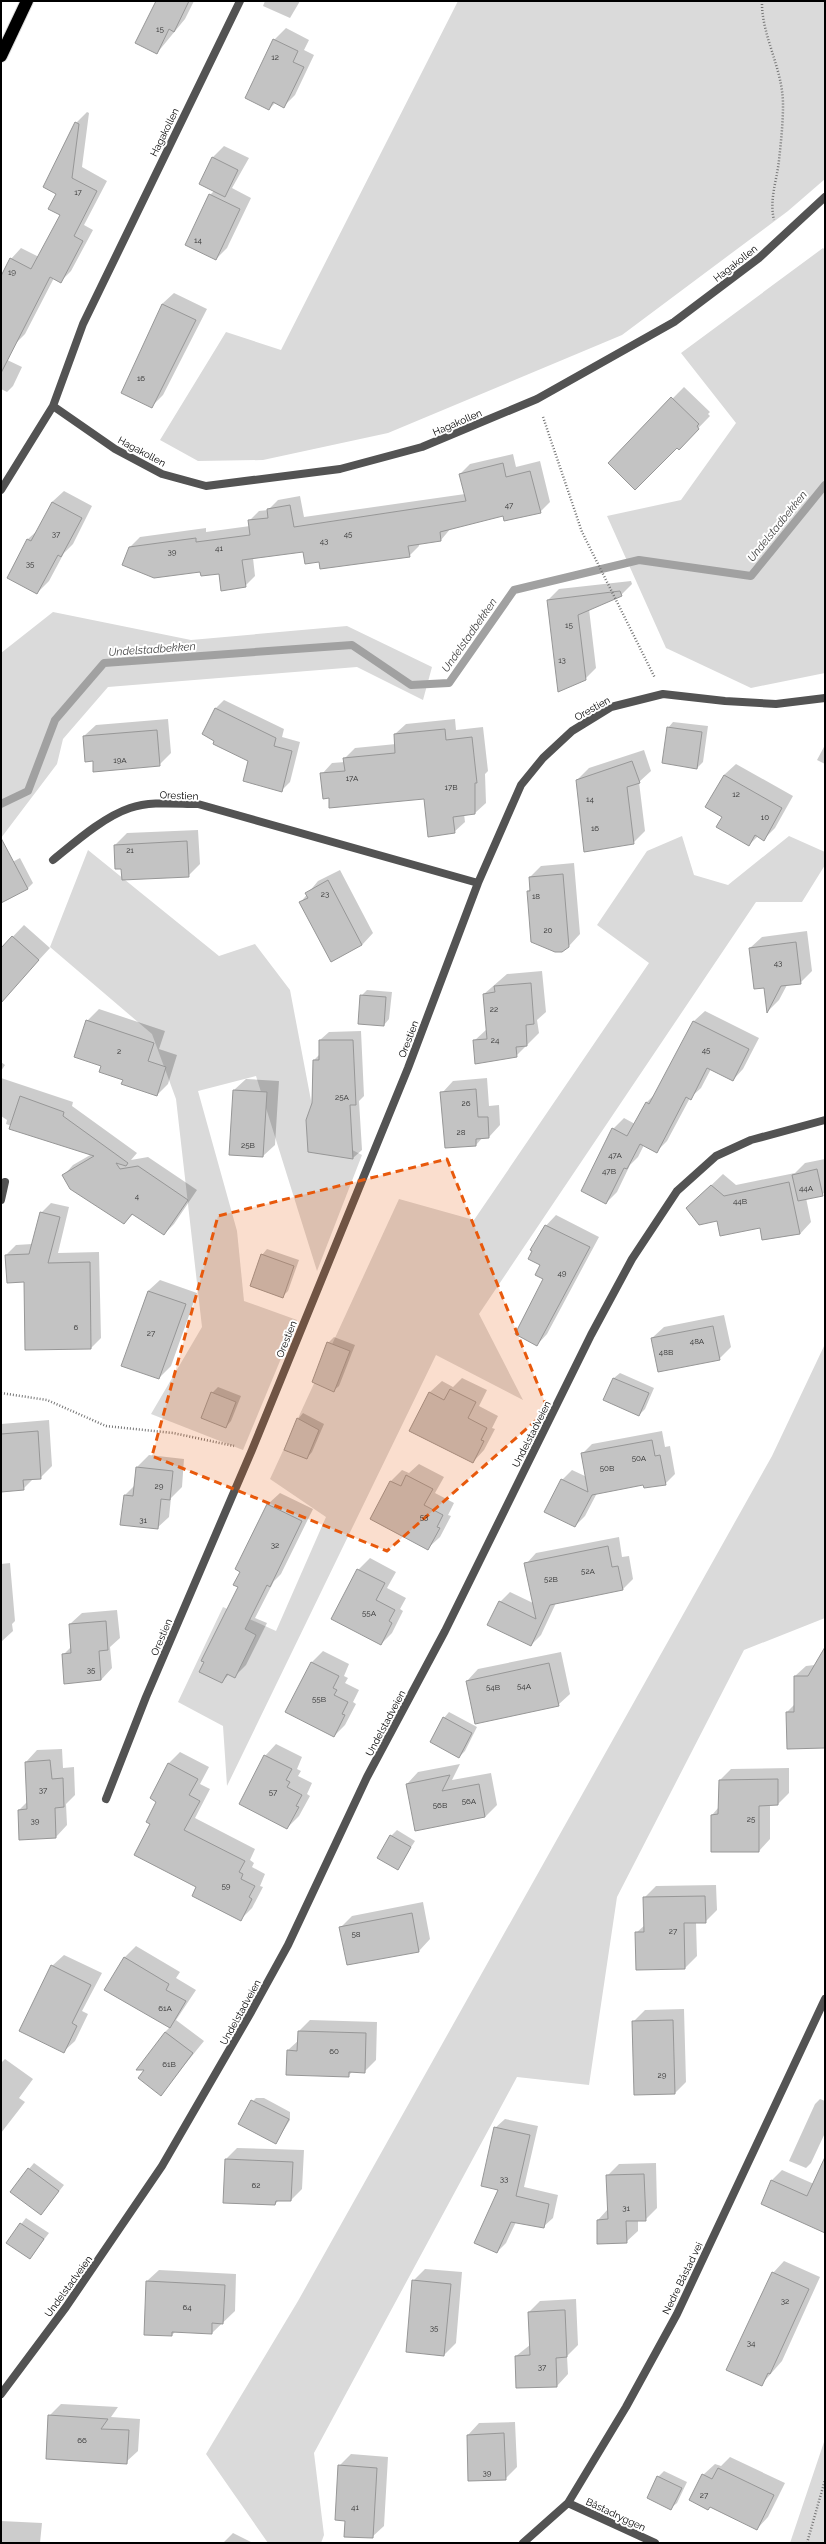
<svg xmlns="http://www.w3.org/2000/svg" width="826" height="2544" font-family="Raleway,sans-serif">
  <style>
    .green { fill: #dadada }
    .shadow { fill: #0003 }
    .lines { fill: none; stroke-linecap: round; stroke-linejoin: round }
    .stream { stroke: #a1a1a1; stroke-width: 8 }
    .building { fill: #c3c3c3; stroke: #979797 }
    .highway-casing { stroke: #dbdbdb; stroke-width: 14 }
    .path { stroke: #757575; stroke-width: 2.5; stroke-dasharray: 1 2; stroke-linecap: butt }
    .street { stroke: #535353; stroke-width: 8 }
    .highway { stroke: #000; stroke-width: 12 }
    .marked { fill: #e8590c; fill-opacity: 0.2; stroke: #e8590c; stroke-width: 3; stroke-dasharray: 8 5; stroke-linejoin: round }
    .labels { text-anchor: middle; stroke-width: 4; stroke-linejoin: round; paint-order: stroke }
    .number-label { font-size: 8px; fill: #313131 }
    .street-label { font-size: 10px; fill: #000; stroke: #fff }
    .water-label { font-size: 11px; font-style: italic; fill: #424242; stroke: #fff }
  </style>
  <rect width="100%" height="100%" fill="#fff"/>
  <path class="green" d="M458,1H825V179L788,211L622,335L388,433L263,460L198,461L160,440L226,332L281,350Z
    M823,248L825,250V673L751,688L666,648L607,516L681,500L736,423L681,353Z
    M53,612L191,640L347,626L432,667L423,700L357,667L108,687L63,739L57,764L1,838V653Z
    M682,836L694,875L728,885L789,836L825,852V865L802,902H756L479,1314L523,1400L436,1355L227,1786L223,1726L178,1702L223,1607L276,1631L326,1517L270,1479L399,1199L474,1220L649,963L597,925L647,851Z
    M88,850L219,956L255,944L290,990L317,1132L362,1155L317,1271L256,1076L198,1091L237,1231L244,1301L297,1320L243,1450L151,1414L202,1327L176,1099L152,1034L50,947Z
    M825,1344V1618L744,1650L617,1897L589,2085L517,2077L314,2453L324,2535L321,2543H268L206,2454L298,2301L772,1456Z
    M825,2439V2543H790Z"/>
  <path class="shadow" d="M156,1H194L185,19L157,53Z
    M265,1H300L290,18L263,6Z
    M286,28L309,40L304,50L314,55L295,95L284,106L276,102L269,109L274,40Z
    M87,112L89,113L82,167L107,181L84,225L93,230L71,271L60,282L54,278L25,334L15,344L1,337V278L11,259L21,248L39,257L62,214L57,193L76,123Z
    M224,146L249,158L232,188L251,198L227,248L216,259L210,195L214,191L213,157Z
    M174,293L207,309L163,395L152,406L162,304Z
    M1,357L22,367L13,386L7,392L1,389Z
    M684,387L710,412L708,414L710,416L679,448L677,446L609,463Z
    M513,454L516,467L540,461L550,502L540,512L504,515L451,528L441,540L419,543V546L409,556L320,561L304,551L253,558L255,576L245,586L220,573L201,570L130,547L140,537L206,528V532L250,526L249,521L259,511L268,510L278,500L300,496L304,517L465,494L460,474L470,464Z
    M64,491L92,506L73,544L64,553L49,581L37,593L8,578L28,539L38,530L52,502Z
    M631,581L632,584L621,595L589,609L596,668L585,679L548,600L559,589Z
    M224,700L284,729L282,737L300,742L290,782L282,790L250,761L203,734L216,708Z
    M168,719L171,753L159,765L93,760L84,736L96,725Z
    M455,719L456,730L483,727L488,771L485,774L486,803L475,813L464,814L465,822L454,832L425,798L329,797L322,774L332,763L345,762L344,759L355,748L396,744L395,734L406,724Z
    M673,722L708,726L703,762L697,768L668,728Z
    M825,745V764L817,760Z
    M644,750L651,771L639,782L645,831L633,843L577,780L589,768Z
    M736,764L793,796L775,828L764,839L758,836L749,845L723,816L706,807L724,775Z
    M198,830L200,864L188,876L115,845L127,833Z
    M20,858L33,883L27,889L1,902V868Z
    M574,863L580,934L569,946L528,891L531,888L530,877L541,866Z
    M340,870L373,933L362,945L300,903L318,881Z
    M24,925L50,948L2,1000L1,949Z
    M807,931L812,971L800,983L787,985L779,1000L768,1011L765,987L750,948L762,937Z
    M542,971L546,1012L537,1020L539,1033L516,1056L474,1041L487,1029L484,994L507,974Z
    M367,990L392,992L389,1019L384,1025L361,996Z
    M99,1009L165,1031L159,1049L177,1055L168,1084L157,1095L102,1065L87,1021Z
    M705,1011L759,1038L743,1069L733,1080L711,1069L701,1088L690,1098L667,1141L656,1152L644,1145L638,1157L630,1165L617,1192L606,1203L613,1129L624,1118L635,1124L647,1102L656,1093L694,1021Z
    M361,1031L364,1096L359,1101L362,1150L353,1158L309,1151L314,1060L320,1054V1040L329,1032Z
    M1,1062L5,1065L1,1071Z
    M1,1078L73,1102L72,1106L137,1153L131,1160L148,1157L197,1190L174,1224L164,1234L133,1214L124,1223L64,1175L73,1165L92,1154L6,1124L7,1120L1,1116Z
    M487,1078L489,1106L499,1105L500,1125L489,1137H483L476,1145L442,1093L453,1081Z
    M246,1079L279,1081L275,1145L263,1156L234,1090Z
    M825,1159V1193L806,1198L811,1222L800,1234L763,1240L761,1227L718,1220L699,1197L723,1174L736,1185L795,1173L805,1163Z
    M51,1203L69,1207L58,1253L99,1252L101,1338L91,1348L25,1281L6,1255L16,1245L32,1244L41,1213Z
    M556,1215L599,1237L547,1334L537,1345L545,1278L542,1264L530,1258L541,1231Z
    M267,1249L299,1260L288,1291L283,1296L262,1255Z
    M160,1280L197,1293L171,1366L159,1378L122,1365L148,1291Z
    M724,1315L731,1347L719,1359L652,1338L664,1327Z
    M334,1337L355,1345L339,1386L333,1391L328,1343Z
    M620,1373L654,1388L645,1409L639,1415L605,1400L614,1378Z
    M462,1378L487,1390L479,1406L498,1416L492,1428L495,1429L484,1450L473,1462L410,1430L430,1392L442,1381L453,1387Z
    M218,1387L241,1396L231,1421L226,1427L212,1393Z
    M303,1413L324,1424L312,1452L307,1458L298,1419Z
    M49,1420L52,1466L40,1478H34L23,1489L1,1491V1424Z
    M662,1431L665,1447L670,1446L675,1474L665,1484L644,1483L597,1493L585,1516L575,1526L562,1480L572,1470L587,1477L582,1454L592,1444Z
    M149,1455L184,1459L182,1487L171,1498L169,1517L157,1528L125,1495L135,1485L137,1467Z
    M419,1464L444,1477L435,1493L454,1503L448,1515L451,1516L440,1537L428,1548L371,1519L391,1481L402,1470L409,1473Z
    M280,1493L313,1509L281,1574L274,1581L255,1618L267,1623L246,1665L234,1677L229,1674L222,1682L241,1571L236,1568L268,1504Z
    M619,1537L622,1557L629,1556L633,1579L623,1589L556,1603L541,1635L531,1645L500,1602L510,1592L533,1603L526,1564L536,1553Z
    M370,1558L396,1572L387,1588L406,1598L400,1609L403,1611L392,1633L381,1644L358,1570Z
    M10,1563L15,1621L12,1624L13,1631L1,1642V1564Z
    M117,1610L120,1638L110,1647L112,1668L101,1680L63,1655L72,1646L70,1624L82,1613Z
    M825,1649V1747L788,1748L787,1712L795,1704V1676L806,1666L815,1665Z
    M323,1651L349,1664L344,1676L348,1678L345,1683L359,1690L353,1702L356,1704L345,1725L334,1736L311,1663Z
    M561,1652L570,1694L558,1705L467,1681L478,1669Z
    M449,1712L477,1727L465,1751L459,1757L444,1718Z
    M276,1744L302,1757L297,1769L301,1771L298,1776L312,1783L307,1794L310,1796L299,1816L287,1828L265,1756Z
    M62,1749L63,1768L74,1767L75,1795L66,1804L67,1825L56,1837L19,1810L28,1801L26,1762L37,1750Z
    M180,1752L209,1767L200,1784L210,1789L195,1818L255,1849L250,1860L254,1863L252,1867L265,1874L260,1886L263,1887L252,1908L240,1920L197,1887L152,1824L168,1764Z
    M460,1764L452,1780L491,1773L497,1805L485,1817L416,1830L407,1784L418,1772Z
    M789,1768V1793L778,1804H770V1839L759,1851L712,1815L719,1807L720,1780L731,1769Z
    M397,1830L415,1841L397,1869L391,1836Z
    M716,1885L717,1910L705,1922H696L697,1956L685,1968L636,1933L645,1925L644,1898L656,1886Z
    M423,1902L430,1939L419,1951L340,1928L352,1916Z
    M136,1946L180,1972L176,1978L196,1990L176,2020L204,2041L161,2094L165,2032L170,2027L124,1958Z
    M64,1955L102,1973L82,2011L88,2014L75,2041L63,2052L52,1966Z
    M684,2009L686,2082L675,2093L633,2022L645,2010Z
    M310,2020L377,2022L376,2060L364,2072L353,2071L348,2076L288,2050L299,2040V2031Z
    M5,2059L33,2079L19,2098L25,2102L1,2133V2063Z
    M256,2098H264L290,2112V2120L276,2142L250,2104Z
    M820,2099L825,2101V2133L811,2163L806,2168L789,2161L815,2104Z
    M505,2119L538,2126L524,2187L558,2195L553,2218L543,2227L516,2222L506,2243L497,2252L500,2190L495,2128Z
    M237,2148L304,2150L302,2189L291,2200H279L275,2204L226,2159Z
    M825,2159V2232L771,2181L782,2170L814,2184Z
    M34,2163L64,2185L41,2214L29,2169Z
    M656,2163L657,2208L645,2220H638V2231L626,2242L598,2220L608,2209L607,2176L619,2164Z
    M26,2218L49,2233L30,2258L7,2242Z
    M784,2261L820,2277L782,2361L761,2385L773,2273Z
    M425,2269L462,2272L456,2343L444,2355L413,2281Z
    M159,2270L236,2274L235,2311L212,2333L176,2331L172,2335L147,2281Z
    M576,2299L578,2345L567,2356L568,2374L557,2386L516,2356L530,2345L529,2312L540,2301Z
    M61,2404L118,2407L111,2417L140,2419L138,2451L126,2462L49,2416Z
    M515,2422L517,2467L505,2479L469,2480L468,2435L479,2423Z
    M351,2454L388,2457L384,2526L372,2537L346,2520L339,2466Z
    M730,2457L785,2483L768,2517L757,2529L703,2475L715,2464L721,2466Z
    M664,2471L687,2482L677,2503L671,2508L658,2477Z
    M1,2521L42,2523L40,2543H1Z
    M233,2533L253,2543H223Z"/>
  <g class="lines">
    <path class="stream" d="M1,804L28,791L55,720L104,663L352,645L411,685L449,683L514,590L639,560L751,576L825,485"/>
  </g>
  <path class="building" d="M156,1H189L174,32L169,29L157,54L135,43Z
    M273,39L298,51L293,62L304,67L284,108L273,102L269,110L245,98Z
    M75,122L79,124L72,178L97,191L74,236L83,241L61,283L50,277L1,373V276L10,258L31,269L60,215L48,209L56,194L43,187Z
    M212,157L238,170L225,197L199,184Z
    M209,194L240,209L216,260L185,245Z
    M162,304L196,320L152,408L121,393Z
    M671,397L699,424L697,426L699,429L679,450L677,448L635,490L608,463Z
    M503,463L506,477L530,471L541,513L504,521L503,516L440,532L441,541L408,546L410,557L320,569L319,562L305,564L303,552L242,560L246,587L221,591L219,574L201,576L200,572L154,578L122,565L129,547L196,538V542L250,535L248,520L268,518L267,509L290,505L294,527L466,501L459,474Z
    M52,502L82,518L61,557L58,555L37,594L7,578L27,539L31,541Z
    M620,591L622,596L578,615L586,680L558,692L547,600Z
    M215,708L276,738L274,746L292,751L282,792L243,781L248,761L213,744L214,741L202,734Z
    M667,727L702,732L697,769L662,763Z
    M445,729L446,740L472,737L477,783H475V814L453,817L455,833L428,837L424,799L329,808V798L323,799L320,773L345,771L343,758L395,753L394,734Z
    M157,730L160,766L93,772V761L85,762L83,736Z
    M632,761L640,783L627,787L634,844L584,852L576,780Z
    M724,775L782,808L764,841L755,835L749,846L716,827L722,817L705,807Z
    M1,838L28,889L1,903Z
    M187,841L189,877L122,880L121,869H115L114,845Z
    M563,874L569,947L562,952H555L531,942L527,891H530L529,877Z
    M328,880L362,945L331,962L299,902L308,898L305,893Z
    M12,936L39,960L1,1003V948Z
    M796,942L801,984L781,986L767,1013L764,988L754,989L749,948Z
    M531,983L534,1024L526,1025L527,1046L516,1047L517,1057L475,1064L473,1040L487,1039L483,994L495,992L494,986Z
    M360,995L386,997L384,1026L358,1024Z
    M86,1020L154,1043L148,1061L166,1067L157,1096L121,1084L123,1080L99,1072L101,1066L74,1057Z
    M693,1021L749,1049L733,1081L707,1068L691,1100L686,1097L657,1153L640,1144L627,1169L624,1168L606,1204L581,1191L612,1128L627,1136L646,1102L649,1104Z
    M319,1040H353L356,1105H350L353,1159L308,1152L306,1120L312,1103L313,1060H319Z
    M476,1089L478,1117H488L489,1138L476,1139V1146L445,1148L440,1092Z
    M233,1090L267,1092L263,1157L229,1155Z
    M20,1096L64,1112L63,1116L128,1163L126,1166L116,1163L120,1169L138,1166L188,1200L164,1235L132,1214L124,1224L70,1189L62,1175L94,1156L9,1129Z
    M817,1169L823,1196L798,1201L792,1175Z
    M789,1182L800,1234L762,1240L760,1228L720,1236L717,1221L699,1225L686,1208L711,1185L724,1196Z
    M40,1212L60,1217L48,1263L90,1262L91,1349L25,1350L24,1282L7,1283L5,1255L29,1254Z
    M545,1225L590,1247L537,1346L515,1334L543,1279L535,1275L540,1265L528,1259L532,1251L530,1250Z
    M261,1254L294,1266L283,1298L250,1286Z
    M148,1291L186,1304L159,1379L121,1366Z
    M713,1326L720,1360L658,1372L651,1338Z
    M327,1342L350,1351L334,1392L312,1382Z
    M613,1378L649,1393L639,1416L603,1400Z
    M450,1389L476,1402L468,1418L487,1428L481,1440L484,1441L473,1463L409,1431L429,1392L444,1400Z
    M211,1392L236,1402L226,1428L201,1418Z
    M297,1418L319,1430L307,1459L284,1450Z
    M38,1431L41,1479L23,1480L24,1490L1,1492V1434Z
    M652,1440L655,1456L660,1455L666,1485L644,1488L643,1485L592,1495L575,1527L544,1512L561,1479L588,1492L581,1453Z
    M136,1467L173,1471L170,1500L161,1499L158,1529L120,1525L124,1495L133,1496Z
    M406,1475L433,1489L424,1505L443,1515L437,1527L440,1528L428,1550L370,1519L390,1481L401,1486Z
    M267,1504L302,1521L270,1587L267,1585L245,1629L256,1635L235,1678L227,1674L222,1683L199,1672L204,1662L201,1661L238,1587L233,1585L240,1572L235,1569Z
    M608,1546L612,1567L618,1566L623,1590L550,1605L531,1646L487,1625L499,1601L536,1619L524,1563Z
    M357,1569L385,1583L376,1600L395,1610L389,1621L392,1623L381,1645L331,1619Z
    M106,1621L108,1650L99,1651L101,1680L64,1684L62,1654L71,1653L69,1624Z
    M825,1647V1748L787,1749L786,1712H794V1676H808Z
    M311,1662L339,1676L333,1688L337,1690L334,1695L348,1702L342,1714L345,1715L334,1737L285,1712Z
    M549,1663L559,1706L475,1724L466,1681Z
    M443,1717L472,1733L459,1758L430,1742Z
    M264,1755L292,1769L286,1780L290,1782L287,1787L302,1795L296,1806L299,1807L287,1829L239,1804Z
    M50,1760L52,1779L63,1778L64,1807L55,1808L56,1838L19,1840L18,1810L27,1809L25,1762Z
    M168,1763L198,1779L189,1795L200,1801L184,1830L245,1861L239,1872L243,1874L241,1879L255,1886L249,1897L252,1899L241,1921L192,1896L196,1887L134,1855L150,1824L146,1822L156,1802L150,1798Z
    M450,1775L442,1791L479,1784L485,1817L415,1831L406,1784Z
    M778,1779V1805L759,1806V1852H711V1815L718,1814L719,1780Z
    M390,1835L411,1847L398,1870L377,1858Z
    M705,1896L706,1923H684L685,1969L636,1970L635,1932H644L643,1897Z
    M412,1913L419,1952L347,1965L339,1927Z
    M124,1957L169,1984L166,1990L186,2001L170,2028L104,1990Z
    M51,1965L91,1985L72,2023L77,2026L64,2053L19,2031Z
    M673,2020L675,2094L634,2095L632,2021Z
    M298,2031L366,2033L365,2073L349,2072V2077L286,2075L287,2050L297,2051Z
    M165,2032L193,2053L161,2096L138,2078L144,2070H136Z
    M251,2100L289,2119L276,2144L238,2124Z
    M494,2127L530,2135L516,2196L549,2204L544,2228L511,2222L497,2253L474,2243L498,2190L481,2186Z
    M825,2157V2233L761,2204L771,2180L807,2196Z
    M225,2159L293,2162L291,2201H276L275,2205L223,2203Z
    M28,2168L59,2191L41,2215L10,2192Z
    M644,2174L646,2221H626L627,2243L597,2244V2220L608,2219L606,2175Z
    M20,2223L44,2239L30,2259L6,2243Z
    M772,2272L809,2289L770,2374L768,2373L762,2386L726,2370Z
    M412,2280L451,2284L444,2356L406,2352Z
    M146,2281L225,2285L223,2324L212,2323V2334L172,2332V2336L144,2335Z
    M562,2310H565L567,2357L556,2358L557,2387L516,2388L515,2356L530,2355L528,2312Z
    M48,2415L108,2419L101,2429L129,2430L127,2464L46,2459Z
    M504,2433L506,2480L468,2481L467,2435Z
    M338,2465L377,2468L373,2538L344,2537L345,2521L335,2520Z
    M718,2468L774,2495L757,2530L710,2507L708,2510L689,2500L702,2474L712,2479Z
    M657,2476L682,2488L671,2510L647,2498Z"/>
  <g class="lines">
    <defs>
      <path id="highway" d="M1,56L27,1"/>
    </defs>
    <use href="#highway" class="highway-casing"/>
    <path class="path" d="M762,1C761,35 783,68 783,105C783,123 781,142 779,160C777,180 769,200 774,220
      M543,417L582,532L655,678
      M1,1393L47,1400L106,1426L173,1433L234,1446
      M807,2543L825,2480"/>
    <path class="street" d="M53,406L115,449L162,474L206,486L340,469L422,447L537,399L674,322L759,258L825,197
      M1,490L53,406L83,324L240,1
      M53,860C74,843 103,817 130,808C151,801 176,804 198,804L478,883
      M1,1200L5,1182
      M106,1799L146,1697L252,1450L408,1068L478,883L521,785L543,758L572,731L611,707L663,694L725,701L776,704L825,698
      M1,2394L66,2307L162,2166L250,2014L288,1945L367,1777L445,1631L591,1335L632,1259L677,1191L716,1156L751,1140L825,1120
      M568,2503L655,2543
      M523,2543L568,2503L626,2407L677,2314L825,1999"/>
    <use href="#highway" class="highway"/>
  </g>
  <path class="marked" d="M447,1159L548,1410L387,1551L152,1456L218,1216Z"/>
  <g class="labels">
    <g class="number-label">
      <text x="160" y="32">15</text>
      <text x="275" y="60">12</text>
      <text x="78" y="195">17</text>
      <text x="198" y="243">14</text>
      <text x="12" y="275">19</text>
      <text x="141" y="381">16</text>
      <text x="509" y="508">47</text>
      <text x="56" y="537">37</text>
      <text x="348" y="537">45</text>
      <text x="324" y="544">43</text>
      <text x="219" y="551">41</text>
      <text x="172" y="555">39</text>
      <text x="30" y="567">35</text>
      <text x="569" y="628">15</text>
      <text x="562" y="663">13</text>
      <text x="120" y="763">19A</text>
      <text x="352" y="781">17A</text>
      <text x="451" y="790">17B</text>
      <text x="736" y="797">12</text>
      <text x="590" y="802">14</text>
      <text x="765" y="820">10</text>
      <text x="595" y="831">16</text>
      <text x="130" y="853">21</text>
      <text x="325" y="897">23</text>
      <text x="536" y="899">18</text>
      <text x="548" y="933">20</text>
      <text x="778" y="966">43</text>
      <text x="494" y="1012">22</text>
      <text x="495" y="1043">24</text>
      <text x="706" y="1053">45</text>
      <text x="119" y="1054">2</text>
      <text x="342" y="1100">25A</text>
      <text x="466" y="1106">26</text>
      <text x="461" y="1135">28</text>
      <text x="248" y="1148">25B</text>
      <text x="615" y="1158">47A</text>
      <text x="609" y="1174">47B</text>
      <text x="806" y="1191">44A</text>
      <text x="137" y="1199">4</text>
      <text x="740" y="1204">44B</text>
      <text x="562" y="1276">49</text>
      <text x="76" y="1330">6</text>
      <text x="151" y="1336">27</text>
      <text x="697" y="1344">48A</text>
      <text x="666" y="1355">48B</text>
      <text x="639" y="1461">50A</text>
      <text x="607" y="1471">50B</text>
      <text x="159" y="1489">29</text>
      <text x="424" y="1520">53</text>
      <text x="143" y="1523">31</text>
      <text x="275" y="1548">32</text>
      <text x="588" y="1574">52A</text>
      <text x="551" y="1582">52B</text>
      <text x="369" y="1616">55A</text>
      <text x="91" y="1673">35</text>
      <text x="524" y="1689">54A</text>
      <text x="493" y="1690">54B</text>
      <text x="319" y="1702">55B</text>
      <text x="43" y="1793">37</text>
      <text x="273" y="1795">57</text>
      <text x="469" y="1804">56A</text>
      <text x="440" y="1808">56B</text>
      <text x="751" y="1822">25</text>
      <text x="35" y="1824">39</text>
      <text x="226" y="1889">59</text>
      <text x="673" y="1934">27</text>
      <text x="356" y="1937">58</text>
      <text x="165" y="2011">61A</text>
      <text x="334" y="2054">60</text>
      <text x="169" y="2067">61B</text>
      <text x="662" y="2078">29</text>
      <text x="504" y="2182">33</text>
      <text x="256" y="2188">62</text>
      <text x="626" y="2211">31</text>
      <text x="785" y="2304">32</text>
      <text x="187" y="2310">64</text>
      <text x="434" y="2331">35</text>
      <text x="751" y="2346">34</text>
      <text x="542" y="2370">37</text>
      <text x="82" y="2443">66</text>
      <text x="487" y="2476">39</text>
      <text x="704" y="2498">27</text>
      <text x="355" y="2510">41</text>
    </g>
    <g class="street-label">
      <text transform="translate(164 132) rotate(-64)" y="4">Hagakollen</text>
      <text transform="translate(735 263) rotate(-38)" y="4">Hagakollen</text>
      <text transform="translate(457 422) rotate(-23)" y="4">Hagakollen</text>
      <text transform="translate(142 451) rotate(28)" y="4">Hagakollen</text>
      <text transform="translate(592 708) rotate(-29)" y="4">Orestien</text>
      <text transform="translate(179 795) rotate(2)" y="4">Orestien</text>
      <text transform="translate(408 1039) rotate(-69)" y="4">Orestien</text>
      <text transform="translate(286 1339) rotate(-68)" y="4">Orestien</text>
      <text transform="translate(531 1434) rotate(-63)" y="4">Undelstadveien</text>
      <text transform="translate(161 1637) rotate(-67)" y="4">Orestien</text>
      <text transform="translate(385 1723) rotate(-62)" y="4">Undelstadveien</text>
      <text transform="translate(240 2012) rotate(-61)" y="4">Undelstadveien</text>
      <text transform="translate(682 2278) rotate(-64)" y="4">Nedre Båstad vei</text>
      <text transform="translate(68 2286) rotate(-54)" y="4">Undelstadveien</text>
      <text transform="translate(616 2514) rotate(25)" y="4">Båstadryggen</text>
    </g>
    <g class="water-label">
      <text transform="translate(777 526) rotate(-51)" y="4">Undelstadbekken</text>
      <text transform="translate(469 635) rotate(-55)" y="4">Undelstadbekken</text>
      <text transform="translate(152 649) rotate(-4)" y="4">Undelstadbekken</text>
    </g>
  </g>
  <rect width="826" height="2544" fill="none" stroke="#000000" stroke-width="4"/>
</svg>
